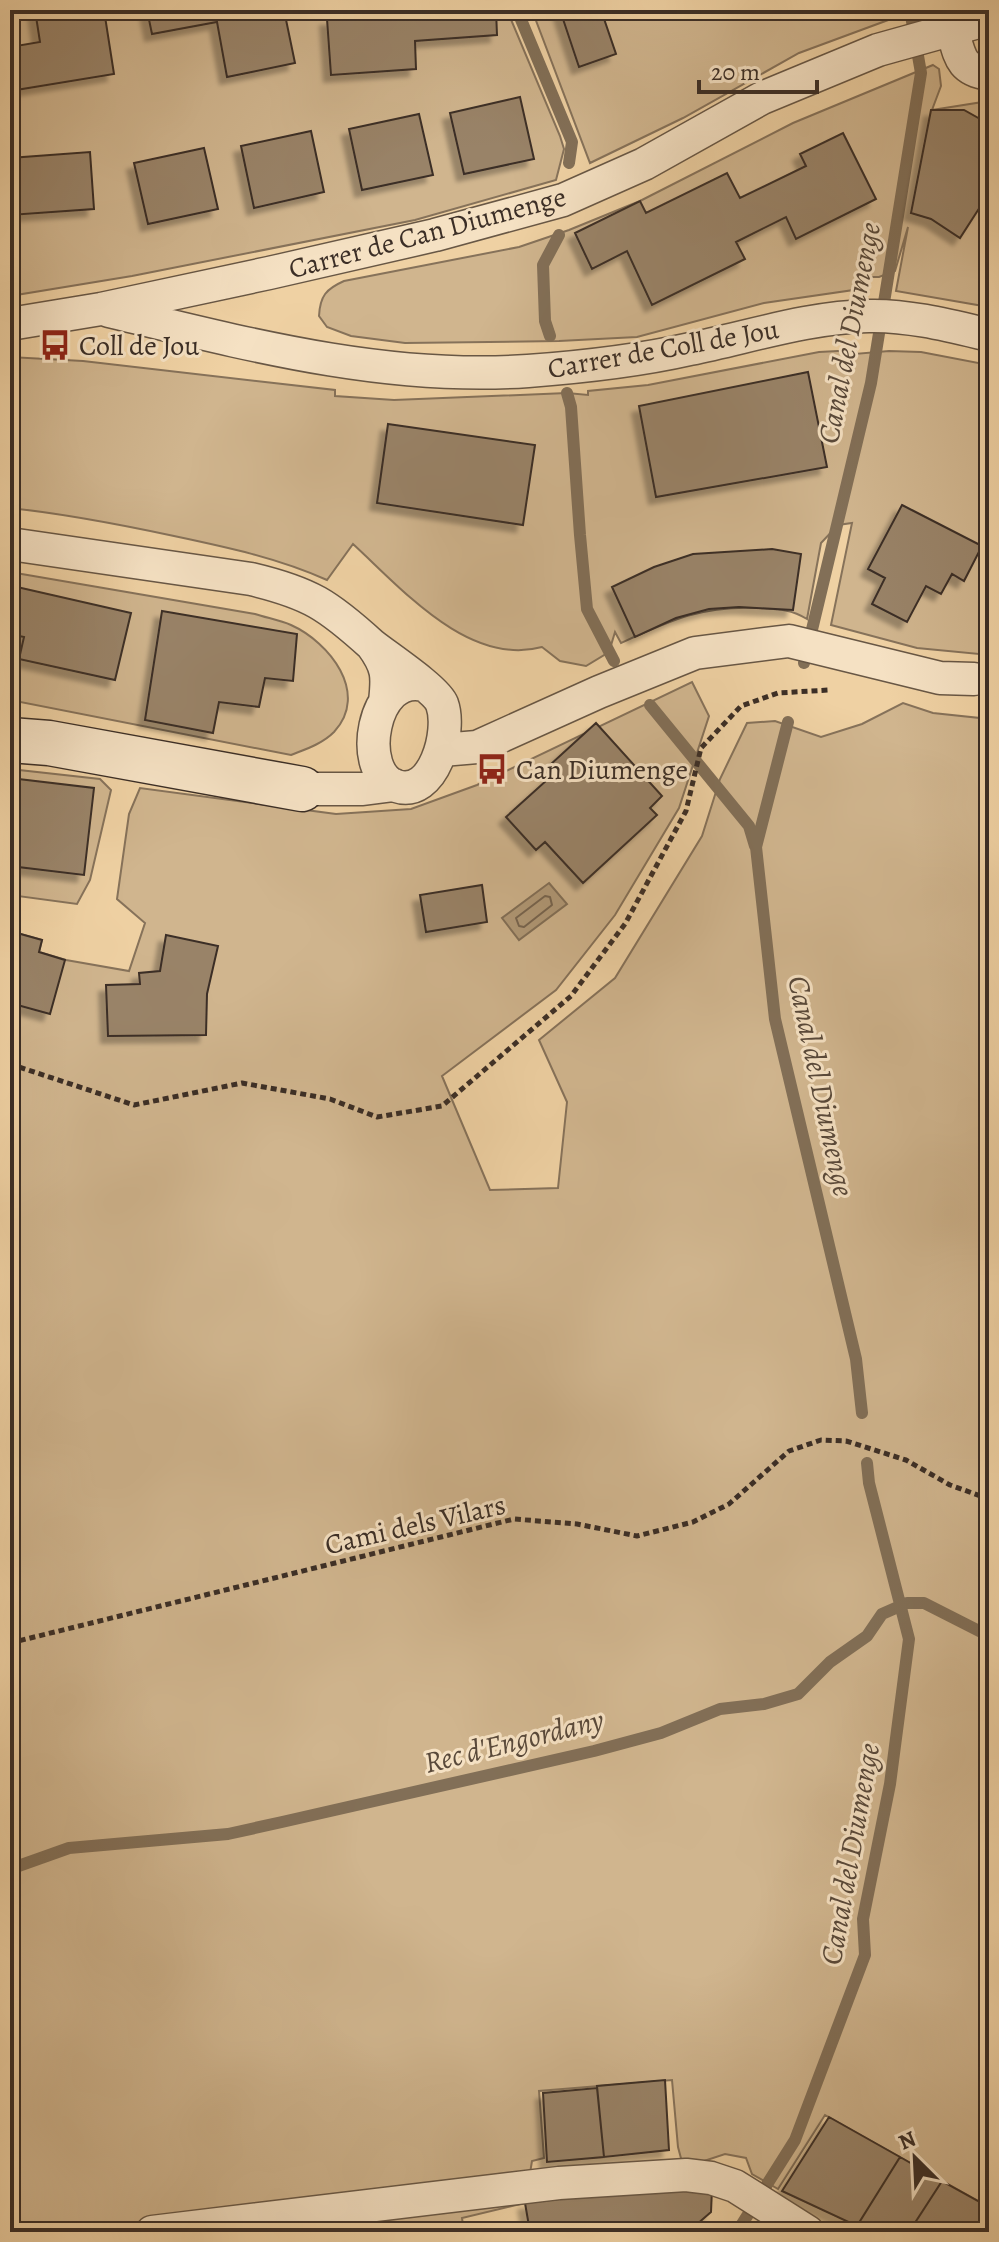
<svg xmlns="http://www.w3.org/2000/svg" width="999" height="2242" font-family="Alegreya,serif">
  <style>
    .green { fill: #d0b58e; stroke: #86725a; stroke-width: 2 }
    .water { fill: #b29a78; stroke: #826f57; stroke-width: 2 }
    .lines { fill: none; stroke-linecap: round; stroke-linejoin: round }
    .shore { stroke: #76644f; stroke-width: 2 }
    .stream { stroke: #826f57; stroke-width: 12 }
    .building { fill: #998367; stroke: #3b2e26; stroke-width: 2; filter: url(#shadow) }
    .street-casing { stroke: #685745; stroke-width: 35 }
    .secondary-casing { stroke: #3b2e26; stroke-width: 47 }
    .path { stroke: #3b2e26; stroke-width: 5; stroke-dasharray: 6 4; stroke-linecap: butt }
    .street { stroke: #f5e1c3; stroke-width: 32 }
    .secondary { stroke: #f5e1c3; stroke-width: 44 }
    .labels { text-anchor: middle; stroke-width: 6; stroke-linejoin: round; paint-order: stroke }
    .street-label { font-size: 28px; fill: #3b2e26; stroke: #f5e1c3 }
    .poi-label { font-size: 28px; fill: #3b2e26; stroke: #f5e1c3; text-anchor: start }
    .water-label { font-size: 30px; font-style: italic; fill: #59493a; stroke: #f5e1c3 }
  </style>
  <defs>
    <filter id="shadow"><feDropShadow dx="-7" dy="7" stdDeviation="2" flood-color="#0004"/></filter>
  </defs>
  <rect width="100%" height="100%" fill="#efd1a3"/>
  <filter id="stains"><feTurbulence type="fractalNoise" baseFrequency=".0025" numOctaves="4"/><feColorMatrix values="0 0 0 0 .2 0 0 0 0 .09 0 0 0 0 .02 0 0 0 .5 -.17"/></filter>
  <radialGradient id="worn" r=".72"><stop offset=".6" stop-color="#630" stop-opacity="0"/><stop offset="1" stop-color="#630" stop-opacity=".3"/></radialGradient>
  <path class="green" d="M10,10H507L560,136L564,149L556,180L415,220L132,276L10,296Z
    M532,10H898L899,16L799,53L683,118L590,163Z
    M933,65L939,69L941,86L932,110L989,101V307L896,291L908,227L895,271L879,277H869L867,288L764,303L637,337L559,341L405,343L351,336L327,327L319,316C320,296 326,289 344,281L519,247L569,230L640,201L793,123Z
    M856,350L855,354L889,351L921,352L989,365V655L917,648L831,625L852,523L838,525L821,543L807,619C791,609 778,609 759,608C703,605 671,620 621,643L615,632L609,652L586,666L560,661L542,647C469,667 402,589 353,544L327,580C278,558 226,547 174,536C118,524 67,514 10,508V357L83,361L335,390V396L394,400L567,393L588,395V391L648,385L819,352Z
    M10,572L255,614C267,618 280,620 291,625C329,642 370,693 334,732C322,744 306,749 291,755L10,700Z
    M692,682L709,716L679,808L615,915L556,990L442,1076L490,1190L558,1188L567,1102L539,1040L615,978L702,836L720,779L747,723L775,721L821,737L862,724L903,703L933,713L989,719V2207L825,2115L778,2189L752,2174L746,2158L725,2154L698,2163L682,2162L678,2147L672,2080L539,2091L544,2158L532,2161L525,2203L462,2218L464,2232H10V931L42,940L39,952L66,960L129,971L145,923L117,899L129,814L140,788L336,814L411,809L477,785Z
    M10,769L100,779L111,790L90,880L77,904L10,895Z"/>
  <path class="water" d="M549,883L567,904L519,940L502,918Z"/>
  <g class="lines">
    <path class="shore" d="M545,896L550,897L552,905L524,927L519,926L516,918Z"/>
    <path class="stream" d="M517,10L572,142L569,163
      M550,336L545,321L543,265L559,235
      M567,393L571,407L580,535L587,609L614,661
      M804,663L871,383L921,73L910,10
      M650,705L749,826L755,846
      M788,722L756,847L775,1019L856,1359L862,1413
      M10,1869L69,1848L228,1834L282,1822L594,1751L661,1733L720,1709L764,1704L798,1694L830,1662L867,1636L882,1614L907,1603H924L989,1636
      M737,2232L795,2140L865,1955L863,1919L890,1784L909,1639L869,1483L867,1463"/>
  </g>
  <path class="building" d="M35,10H104L114,74L10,91V47L40,42Z
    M147,10H284L295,63L227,77L217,22L152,34Z
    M338,10H496L497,35L415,41L416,69L331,75L327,19H338Z
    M560,10H601L616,54L579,67Z
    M520,97L534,159L464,174L450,113Z
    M931,110H964L989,124V193L960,238L931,219L911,213Z
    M419,114L433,175L362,190L349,129Z
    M311,131L324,192L254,208L241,146Z
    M843,133L876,199L796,239L786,217L736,242L745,259L652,305L627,251L592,269L575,233L640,201L646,213L727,173L740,198L806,166L800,154Z
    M204,148L218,209L148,224L134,163Z
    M90,152L94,209L10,215V158Z
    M808,372L827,467L656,497L639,406Z
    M388,424L535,445L523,525L377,503Z
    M902,505L982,546L964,581L952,574L941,594L926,586L907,622L872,604L885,578L868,569Z
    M772,549L801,554L793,610L739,607L709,609L676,618L635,637L612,587L654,567L693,554Z
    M17,587L131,613L115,680L19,659L24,637L10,634V619Z
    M162,611L297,634L293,681L265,678L259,707L219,702L213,733L145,720Z
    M596,723L662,796L650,808L657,815L583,883L545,842L536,850L506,817L557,771L551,764Z
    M10,778L94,788L84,875L10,866Z
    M482,885L487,922L426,932L420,895Z
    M10,931L42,940L39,952L65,960L50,1014L10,1003Z
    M166,935L218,946L207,994L206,1035L108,1036L106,985L140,984L139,973L160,971Z
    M665,2080L669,2150L604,2157L597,2086Z
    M597,2088L604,2157L547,2162L543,2093Z
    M829,2117L900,2157L857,2226L782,2191Z
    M900,2157L942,2181L909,2232H868L857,2226Z
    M942,2181L989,2207V2232H909Z
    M662,2187L712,2189L711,2212L688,2232H530L525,2203Z"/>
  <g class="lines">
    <defs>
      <path id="street" d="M952,29C960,55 959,70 989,74
        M109,311C246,344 385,381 528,371C582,367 637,361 690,349C749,337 809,317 869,316C909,315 951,326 989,335
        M10,324L101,309L269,273L435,235L563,200L644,164L762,98L878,50L989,19
        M10,544L251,579C310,593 328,605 372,645
        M385,702C388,676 388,667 372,645C387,657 437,690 442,704C452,731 434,799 396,786C356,773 372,672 424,685
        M442,750L477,747L599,692L695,653L789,641L940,678L974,679
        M302,789H363L394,785
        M152,2232L559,2183L686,2175L711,2178L735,2186L808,2232"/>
      <path id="secondary" d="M10,740L49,743L302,789"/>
    </defs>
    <use href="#street" class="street-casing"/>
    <use href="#secondary" class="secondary-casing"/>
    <path class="path" d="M10,1064L134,1105L242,1083L330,1099L377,1117L442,1106L571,996L625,924L686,811L701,748L741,706L778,693L829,690
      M10,1643L514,1519L577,1524L637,1536L693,1522L729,1504L789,1451L821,1440L846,1441L906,1460L950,1485L989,1499"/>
    <use href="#street" class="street"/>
    <use href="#secondary" class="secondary"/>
  </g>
  <defs>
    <symbol id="bus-bare" viewBox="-9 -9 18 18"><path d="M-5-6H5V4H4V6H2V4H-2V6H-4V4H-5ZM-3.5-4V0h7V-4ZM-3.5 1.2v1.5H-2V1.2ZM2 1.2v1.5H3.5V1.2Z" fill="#8f2418" stroke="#f5e1c3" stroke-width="2.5" paint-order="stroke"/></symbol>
  </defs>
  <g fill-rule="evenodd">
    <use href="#bus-bare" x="33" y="323" width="44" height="44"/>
    <use href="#bus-bare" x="470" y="747" width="44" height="44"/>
  </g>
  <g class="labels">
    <g class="street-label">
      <text transform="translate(427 232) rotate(-15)" y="10">Carrer de Can Diumenge</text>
      <text transform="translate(663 348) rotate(-10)" y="10">Carrer de Coll de Jou</text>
      <text transform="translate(415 1524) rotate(-13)" y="10">Cami dels Vilars</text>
    </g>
    <g class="poi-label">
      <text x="79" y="355">Coll de Jou</text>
      <text x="516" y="779">Can Diumenge</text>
    </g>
    <g class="water-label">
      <text transform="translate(849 333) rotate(-79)" y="10">Canal del Diumenge</text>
      <text transform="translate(821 1086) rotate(78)" y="10">Canal del Diumenge</text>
      <text transform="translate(514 1741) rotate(-14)" y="10">Rec d'Engordany</text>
      <text transform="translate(850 1854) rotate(-80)" y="10">Canal del Diumenge</text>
    </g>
  </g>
  <rect width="999" height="2242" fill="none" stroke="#efd1a3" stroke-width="40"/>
  <rect x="12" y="12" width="975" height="2218" fill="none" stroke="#3b2e26" stroke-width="4"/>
  <rect x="20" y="20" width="959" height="2202" fill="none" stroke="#3b2e26" stroke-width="2"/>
  <g transform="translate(915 2158) rotate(336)" stroke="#f5e1c3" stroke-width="6" paint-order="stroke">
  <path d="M0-6L14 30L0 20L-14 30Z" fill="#3b2e26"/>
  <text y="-12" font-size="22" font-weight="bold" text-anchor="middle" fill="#3b2e26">N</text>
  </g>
  <path d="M699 80v12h118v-12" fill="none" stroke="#3b2e26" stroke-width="4"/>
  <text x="711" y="80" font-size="24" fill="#3b2e26" stroke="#f5e1c3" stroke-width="6" paint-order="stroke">20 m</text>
  <rect width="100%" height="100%" filter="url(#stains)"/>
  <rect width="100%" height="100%" fill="url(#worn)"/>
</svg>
